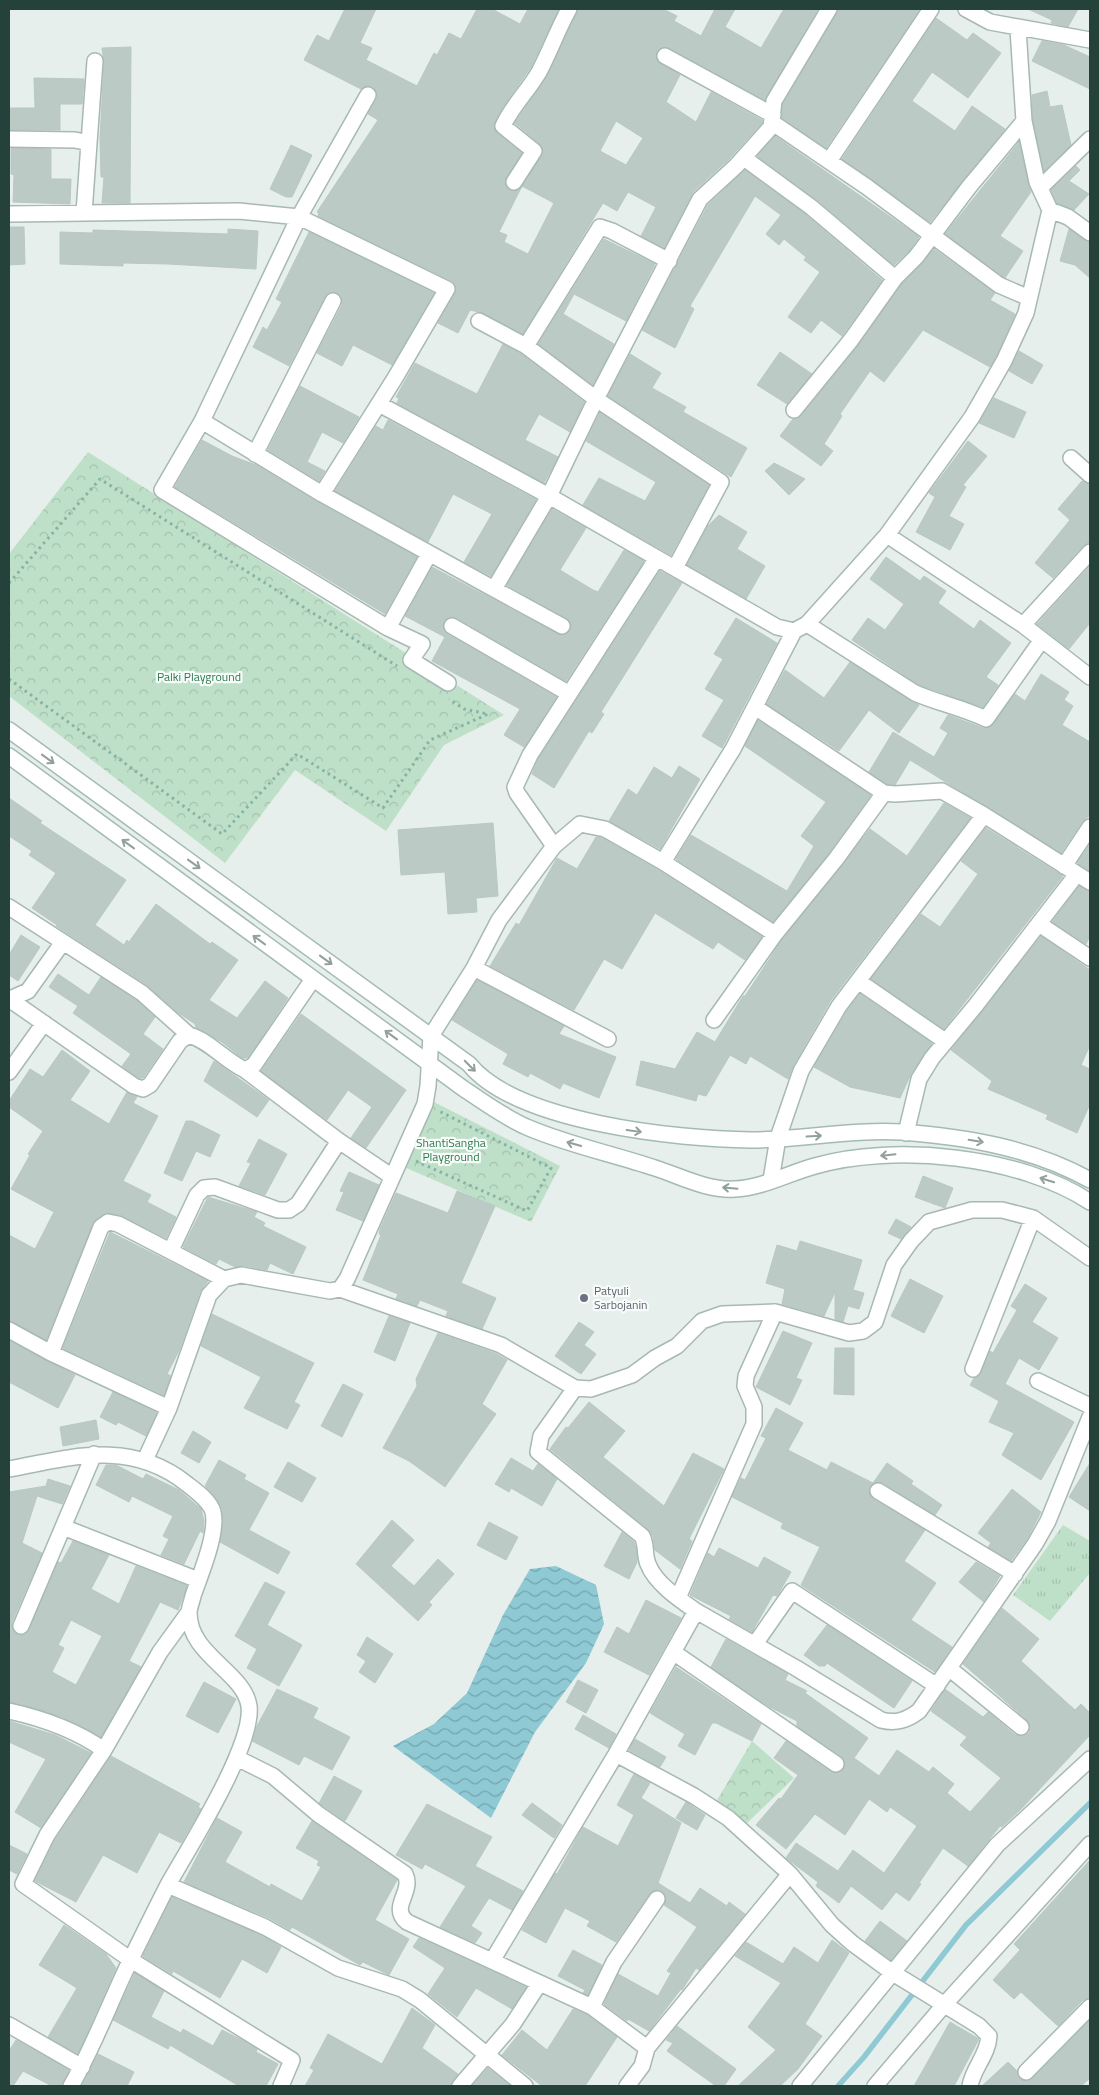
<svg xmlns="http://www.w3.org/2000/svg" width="1099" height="2095" font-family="'Titillium Web',sans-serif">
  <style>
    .grass { fill: url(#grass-tufts) }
    .forest { fill: url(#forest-crowns) }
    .water { fill: url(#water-waves) }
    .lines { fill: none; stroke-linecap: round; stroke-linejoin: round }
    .stream { stroke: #8ec9d4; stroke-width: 5.5 }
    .building { fill: #bbcac4; stroke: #b8c9c2; fill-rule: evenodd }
    .street-casing { stroke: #a8b8b2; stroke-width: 18 }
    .secondary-casing { stroke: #a4bbb3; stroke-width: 18 }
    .path { stroke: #86b3a5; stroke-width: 3; stroke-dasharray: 2.5 4; stroke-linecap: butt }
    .street { stroke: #fff; stroke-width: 15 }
    .secondary { stroke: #fff; stroke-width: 15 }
    .oneway { stroke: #92a09c }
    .worship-dot { fill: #6b7280; stroke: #f7fbf9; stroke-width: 2 }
    .labels { text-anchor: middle; stroke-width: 4.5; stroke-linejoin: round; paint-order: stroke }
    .park-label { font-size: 12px; fill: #2d7a4b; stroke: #f7fbf9 }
    .worship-label { font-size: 12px; fill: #5b616d; stroke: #f7fbf9; text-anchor: start }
  </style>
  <defs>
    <pattern id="grass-tufts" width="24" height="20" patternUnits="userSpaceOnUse" patternTransform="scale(1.25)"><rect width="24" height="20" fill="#bfe0c8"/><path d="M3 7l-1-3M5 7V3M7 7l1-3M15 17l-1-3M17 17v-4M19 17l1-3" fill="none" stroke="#a4c1ad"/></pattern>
    <pattern id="forest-crowns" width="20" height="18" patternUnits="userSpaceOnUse" patternTransform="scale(1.25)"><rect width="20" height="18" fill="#bfe0c8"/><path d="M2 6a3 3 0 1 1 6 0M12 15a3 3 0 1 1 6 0" fill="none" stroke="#a4c1ad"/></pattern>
    <pattern id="water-waves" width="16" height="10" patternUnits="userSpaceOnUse" patternTransform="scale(1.25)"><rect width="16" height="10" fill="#8ec9d4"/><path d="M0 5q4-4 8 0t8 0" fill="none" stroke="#74a5ad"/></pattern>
  </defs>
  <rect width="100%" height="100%" fill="#e6efeb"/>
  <path class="grass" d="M1063,1525L1090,1541V1573L1050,1621L1013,1595Z"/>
  <path class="forest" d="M88,452L504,715L444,745L386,831L295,770L225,863L9,696V554Z
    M432,1101L560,1166L531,1222L404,1167Z
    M752,1741L794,1778L746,1824L716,1802Z"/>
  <path class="water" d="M556,1566L596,1585L604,1624L586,1663L535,1732L491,1818L393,1746L434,1724L467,1693L503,1615L530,1569Z"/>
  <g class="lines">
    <path class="stream" d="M838,2086L864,2057L966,1925L1090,1803"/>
  </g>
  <path class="building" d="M345,9H376L360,43L372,48L366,60L417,86L434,53L437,55L449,33L461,39L477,9H492L520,24L528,9H559L531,67L503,107L494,125L497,133L522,153L505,181L506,187L514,191L522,187L543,151L540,144L515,123L547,76L578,9H663L677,16L674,21L701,36L715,9H735L725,27L761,48L784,9H818L765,100L670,48L664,47L657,51V61L680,75L666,102L696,122L711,92L762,120V123L729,159L693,192L664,248L641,236L656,207L628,192L617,211L603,203L523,334L483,313L470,310L458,333L438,323L455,293V284L452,281L318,216L319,213L317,212L378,120L368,114L377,98L376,91L373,87L367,86L361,89L304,60L317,35L329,41ZM616,121L643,138L626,165L600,151ZM522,186L554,203L528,254L504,242L507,235L499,232Z
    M838,9H920L826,148L782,118V113L783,104Z
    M1028,9H1078L1068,27L1051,23L1052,20Z
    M936,18L967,40L973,33L1001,53L968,98L932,72L912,101L955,131L972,106L1005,129L930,222L842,159Z
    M1042,41L1064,45L1090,57V89L1032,61Z
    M131,47L130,203H102L104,177H101L100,139L104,62L102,48Z
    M34,78L84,79L82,104H60V130H10V108H35Z
    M1047,91L1050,107L1062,105L1071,145L1044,171L1033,120L1032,95Z
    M775,136L919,237L909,251L894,265L817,200L757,156Z
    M1019,142L1031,192L1000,236L1023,251L1005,278L945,234Z
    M291,145L312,155L292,197H286L270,189Z
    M11,148L51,149V179H71L70,204L13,202L14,175L11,174Z
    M1076,166L1080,170L1069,181L1089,194L1074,210L1057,203L1051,190Z
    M745,170L805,214L882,280L842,336L821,320L811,333L788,317L820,272L804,260L806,257L784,239L779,245L766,234L781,215L755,196L690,306L694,309L675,348L642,330L708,205Z
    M9,227H24L25,264L9,265Z
    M228,229L258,231L256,269L168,264L123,263V266L60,264V232L93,233V230L228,234Z
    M1069,229L1090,242V278L1075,265L1060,261Z
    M309,232L434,293L392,365L353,345L342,366L317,353L342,305L341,296L333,292L325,297L289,366L253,347L263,327L267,330L282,302L276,299Z
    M604,239L655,264L626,321L574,294L563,314L614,344L593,385L538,344Z
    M934,249L995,293L990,300L1015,314L996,357L990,367L923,330L884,382L870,371L840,414L842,416L824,444L833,451L821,466L780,436L793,419L801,416L858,346L902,284Z
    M503,344L521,354L584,402L570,432L539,414L525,440L558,457L544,483L397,403L399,398L396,397L415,363L477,394Z
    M1019,351L1043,365L1032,384L1009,371Z
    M780,352L812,374L787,404L757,385Z
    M630,354L661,373L652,388L686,407L683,412L747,448L731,477L608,396Z
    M300,386L359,417L343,443L322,432L307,462L325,471L319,481L268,450Z
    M994,398L1026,412L1014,438L979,423Z
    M600,413L709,485L671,555L583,505L599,478L645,501L656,482L586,441Z
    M388,420L536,500L491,576L464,562L492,514L453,494L428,542L335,491L376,426L383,430Z
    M202,440L232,456L256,465L317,502L417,557L385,614L175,487Z
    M968,441L987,456L963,485L966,487L949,516L964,524L950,550L916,532L935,497L929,493Z
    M774,463L805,479L789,495L765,471Z
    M1082,481L1090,484V543L1083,546L1053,578L1035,563L1070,520L1058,509Z
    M552,509L586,528L560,570L593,590L598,592L624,550L644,561L566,681L457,618L452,617L444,621L443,626L447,634L556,697L524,747L504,735L520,709L432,661L445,637L405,616L432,567L558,634H567L571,626L567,618L507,585Z
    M719,515L747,532L737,549L765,566L746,599L687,565L708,526Z
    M886,557L920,581L924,576L946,591L938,603L974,629L980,620L1011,643L986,677L998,685L983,707L919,685L852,640L868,618L885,630L904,604L870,579Z
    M1090,566V623L1069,649L1037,624Z
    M660,571L682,583L601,712L604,714L592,733L589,731L554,788L532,774L538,760Z
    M736,618L777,643L722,748L702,736L724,700L705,689L723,659L714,654Z
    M850,662L919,705L899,733L869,710L839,751L767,704L785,670L824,698Z
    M1041,674L1069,692L1064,700L1073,706L1062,725L1090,742V815L1082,822L1061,853L910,760L895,785L887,784L869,772L893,732L934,757L948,733L940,728L948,715L983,728L990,727L1015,694L1025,701Z
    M758,720L871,795L829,853L773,922L676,859L691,835L787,891L814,846L801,836L826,802L745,746Z
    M679,766L700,779L660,849L609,821L628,789L637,795L654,767L672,778Z
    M9,798L42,821L40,823L126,880L95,925L124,945L127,940L129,942L156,904L210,944L212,942L238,960L209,1000L237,1018L265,981L288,998L248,1058H242L222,1042L196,1028L195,1024L177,1012L147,985L56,926L57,925L32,908L56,873L29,855L32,851L9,836Z
    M944,803L970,818L831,1000L793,1066L788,1079L750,1056L746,1064L730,1055L706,1096L698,1094L696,1101L636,1085L641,1061L675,1069L697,1032L715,1042L743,996H745L782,940L870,829L907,856Z
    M493,823L498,896L476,898L477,912L448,914L445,872L401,875L398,830Z
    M986,828L1063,876L944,1029L871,979L921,914L940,927L978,874L961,861Z
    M596,837L602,838L658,870L762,937L745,960L718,942L713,949L655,913L622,969L604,959L574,1010L490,966L516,923L519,925L557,858L577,869Z
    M1090,844V871L1077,863Z
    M1079,886L1090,891V936L1086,944L1052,922Z
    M21,935L40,947L18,981L9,975V955Z
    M1041,936L1090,970V1045L1081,1065L1090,1069V1104L1077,1133L1046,1119L1048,1115L988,1089L992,1081L951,1050Z
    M58,974L89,995L101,977L136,1000L155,1017L143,1034L163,1049L143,1078H138L122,1066L131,1054L73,1013L78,1006L49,987Z
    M477,980L564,1026L559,1034L616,1057L599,1098L563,1083L560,1089L530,1073L528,1077L503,1064L508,1054L452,1020Z
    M860,994L932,1043L911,1074L900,1098L850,1087L814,1067L847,1011Z
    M301,1014L406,1090L366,1148L351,1138L372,1107L348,1090L327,1120L261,1071Z
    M62,1050L90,1071L70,1100L109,1124L127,1092L137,1097L133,1103L158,1116L123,1181L151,1195L147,1202L176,1217L166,1238L120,1215L106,1213L95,1220L46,1340L9,1321V1235L35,1249L54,1212L11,1189L30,1155L28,1154L43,1131L9,1107V1101L30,1069L43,1077Z
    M214,1061L269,1100L257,1117L204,1081Z
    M186,1121H192L220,1135L210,1157L196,1151L182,1181L164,1173Z
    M259,1139L287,1154L265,1195L239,1186L251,1163L247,1162Z
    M349,1172L379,1185L363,1221L336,1210L344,1192L340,1191Z
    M923,1176L953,1188L945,1208L915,1197Z
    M457,1191L495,1206L461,1283L496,1298L482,1329L446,1316L448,1311L420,1300L417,1306L396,1299L398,1294L363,1280L381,1235L379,1234L380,1229L396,1193L448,1213Z
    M208,1197L257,1212L254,1217L265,1223L263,1226L306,1247L293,1274L270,1263L267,1270L245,1266L235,1267L219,1259L216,1264L183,1247Z
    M896,1219L911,1227L901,1239L888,1233Z
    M110,1232L208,1281L200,1292L179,1351L167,1374L171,1376L164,1395L63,1348Z
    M800,1241L862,1260L853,1290L864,1293L859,1309L848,1306L843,1322L835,1319V1292L824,1316L782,1304L785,1289L766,1283L777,1245L797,1251Z
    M910,1279L943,1296L924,1333L891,1316Z
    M1025,1284L1047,1298L1032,1322L1058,1338L1039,1370L1019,1358L1005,1384L1074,1422L1041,1480L1002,1455L1014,1433L989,1422L999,1401L970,1385L974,1378L981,1373L990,1351L993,1353L1017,1310L1011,1306Z
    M212,1314L314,1363L294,1402L300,1405L287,1429L244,1408L261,1377L201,1346Z
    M389,1316L410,1323L395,1361L374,1352Z
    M579,1322L594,1332L584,1345L596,1354L581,1374L555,1356Z
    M783,1331L812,1343L796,1378L802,1380L790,1405L756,1387Z
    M438,1333L497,1354L507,1360L482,1404L496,1414L445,1487L409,1461L383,1448L417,1386L416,1379Z
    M9,1341L75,1375L58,1408L9,1382Z
    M835,1348H854V1395L834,1394Z
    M343,1384L363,1394L342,1437L321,1426Z
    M113,1392L157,1413L146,1436L118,1422L116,1425L100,1417Z
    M589,1402L625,1431L603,1457L664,1506L693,1453L724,1469L689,1539L692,1541L680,1569L655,1550L653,1537L648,1529L550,1449L566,1427L568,1428Z
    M776,1408L803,1423L788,1450L827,1470L831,1462L873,1483L869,1491L873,1499L925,1530L904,1561L936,1583L911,1620L952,1647L935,1672L801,1585L820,1547L781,1528L783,1523L732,1497L741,1478L745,1480L766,1438L761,1436Z
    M96,1420L99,1439L63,1446L60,1427Z
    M193,1431L211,1442L199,1463L181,1453Z
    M511,1458L533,1471L538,1464L557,1479L542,1506L511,1488L509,1492L495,1484Z
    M219,1460L246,1475L244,1479L269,1493L249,1530L290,1552L278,1574L220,1542L223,1522L222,1509L216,1498L205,1486Z
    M288,1462L316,1478L302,1502L274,1487Z
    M887,1463L913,1481L911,1484L942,1505L935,1515L883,1483H873Z
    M1090,1463V1511L1069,1497Z
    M106,1465H116L143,1479L146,1474L179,1490L201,1509L204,1521L203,1533L200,1531L184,1564L161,1555L169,1539L163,1536L173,1516L132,1496L129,1502L96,1485Z
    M48,1479L70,1486L62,1504L37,1496L22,1543L42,1553L12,1622V1628L17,1634L23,1635L29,1630L58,1562L61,1563L73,1541L109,1555L91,1589L119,1604L136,1566L187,1586L178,1610L160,1602L129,1661L141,1667L101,1737L62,1717L9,1702V1492L46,1486ZM71,1620L102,1636L76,1685L52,1672L64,1648L58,1645Z
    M1012,1489L1041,1512L1027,1539L1011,1561L988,1547L991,1543L978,1533Z
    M392,1520L414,1540L391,1566L414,1586L438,1559L454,1574L429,1602L432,1605L418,1621L356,1564Z
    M489,1522L518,1537L506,1560L477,1545Z
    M622,1532L634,1542L636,1548L637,1562L629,1579L604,1566Z
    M719,1548L758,1568L764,1557L791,1572L777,1596L773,1595L752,1632L729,1619L731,1616L690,1595L708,1553L714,1557Z
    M976,1562L1000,1576L984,1602L959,1582Z
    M265,1582L285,1592L267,1625L302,1645L279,1686L247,1668L257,1649L235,1636Z
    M646,1600L681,1618L649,1675L604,1652L617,1627L629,1634Z
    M1002,1608L1039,1639L1021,1661L1075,1710L1081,1704L1090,1713V1735L1023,1807L1002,1827L1000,1826L968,1866L943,1848L919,1883L921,1884L909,1901L896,1892L882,1910L851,1886L839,1903L816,1886L818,1882L786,1858L796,1843L838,1871L853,1850L884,1873L917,1826L890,1807L887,1812L869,1799L845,1835L815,1814L786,1849L756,1825L779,1798L781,1799L798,1775L774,1758L786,1741L831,1772H840L845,1764L841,1756L797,1726V1721L770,1707L711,1667L726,1639L788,1674L785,1680L807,1691L805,1693L868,1738L854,1758L879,1776L897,1750L929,1772L933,1767L954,1784L947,1793L970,1812L1001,1778L960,1745L967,1737L931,1711L945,1689L983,1717L988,1712L1015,1735L1024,1736L1029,1733L1030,1724L1027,1720L963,1664Z
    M827,1625L912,1681L894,1708L827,1663L825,1666H819L804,1655Z
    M367,1637L393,1654L375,1683L359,1672L366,1661L357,1655Z
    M676,1667L761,1724L752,1741L716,1723H712L695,1755L678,1746L685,1734L650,1713Z
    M578,1680L598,1690L586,1713L566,1702Z
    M204,1682L236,1699L218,1733L186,1716Z
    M277,1689L318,1708L313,1718L350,1737L332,1770L304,1756L299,1765L252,1741L257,1726Z
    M583,1715L616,1734L609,1748L575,1729Z
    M9,1721L55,1735L91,1753L41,1828L15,1812L46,1759L9,1742Z
    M635,1739L666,1757L660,1767L629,1750Z
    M111,1756L200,1804L198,1807L201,1809L181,1843L159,1832L137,1873L103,1855L76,1902L35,1881L55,1840Z
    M634,1774L650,1783L641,1798L681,1823L658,1883L690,1903L700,1888L727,1906L729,1902L745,1914L699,1970L696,1968L682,1990L681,1989L649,2031L628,2019L627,2021L604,2004L618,1974L658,1996L671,1973L667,1971L697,1927L664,1905L666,1899L663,1892L657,1890L650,1893L616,1942L587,1926L590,1921L565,1908L546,1943L522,1930L555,1873L557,1874L583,1827L618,1846L634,1815L617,1805Z
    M334,1776L362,1791L345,1821L319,1803Z
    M686,1802L705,1815L697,1830L676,1818Z
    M532,1803L562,1825L554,1838L522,1815Z
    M427,1804L492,1837L475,1866L523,1891L512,1910L489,1898L471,1926L482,1933L475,1943L440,1927L466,1886L425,1864L422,1869L396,1855Z
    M217,1818L242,1832L225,1862L270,1887L271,1884L302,1901L321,1867L317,1865L319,1861L296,1848L312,1821L397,1880L375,1920L409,1939L389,1975L363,1962L360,1965L292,1927L290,1930L269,1918L184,1882Z
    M9,1845L27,1854L17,1874L9,1870Z
    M1090,1860V1998L1083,2000L1058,2026L1021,1992L1014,1999L993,1980L1020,1950L1014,1944Z
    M172,1897L261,1935L281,1947L267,1973L242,1959L220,1998L173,1971L172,1974L143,1956Z
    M880,1921L907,1941L891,1960L865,1941Z
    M64,1925L106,1954L116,1968L78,2054L48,2037L77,1988L39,1965Z
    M419,1938L526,1987L512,2009L476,1988L457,2017L428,1994L445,1968L413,1947Z
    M832,1940L849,1953L805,2024L822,2036L798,2069L780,2086H738L776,2050L748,2027L781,1983L735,1956L746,1942L783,1964L794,1947L818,1963Z
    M573,1950L602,1965L588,1995L583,1993L585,1990L558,1976Z
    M135,1973L164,1991L151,2017L181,2033L183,2029L213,2046L222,2030L242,2040L257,2049L256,2052L278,2064L266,2086H239L170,2045L168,2049L113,2020Z
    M412,2008L435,2025L422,2048L458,2074L451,2086H305L314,2070L310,2068L328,2034L382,2064Z
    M573,2009L587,2015L617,2037L585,2086H542L502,2055L522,2030L547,2050Z
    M1090,2020V2078L1081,2086H982L1008,2062L1017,2071L1020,2079L1024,2081L1032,2079Z
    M950,2022L979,2039L954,2086H914Z
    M677,2026L736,2069L724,2086H716L667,2051L673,2043L666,2040Z
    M16,2040L69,2070L62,2086H52L23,2071L13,2086H9V2051Z
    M98,2054L134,2072L127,2086H82Z
    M488,2068L511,2086H472Z"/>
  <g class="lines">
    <defs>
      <path id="street" d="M966,9L990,22L1090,40
        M1018,29L1024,121L1037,182L1050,210L1068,217L1090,233
        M665,56L773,115
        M368,95L299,217L202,421L162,490L388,628L429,554
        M773,123L867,187L999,285L1029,298
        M9,139L75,140L89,143L84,213
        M89,143L95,61
        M744,158L811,207L895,278
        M829,161L931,9
        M514,182L534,151L503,126C512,106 528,91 539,72C550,51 558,29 569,9
        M1040,188L1090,139
        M9,214L239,211L299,217L447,289L395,378L322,494L494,589L549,496L379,404
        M479,321L526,346L596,399L721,482L675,568
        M526,346L600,227L612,231L669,261
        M794,410L851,340L895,278L916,257L969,187L1024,121
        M202,421L322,494
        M255,454L333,301
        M1071,458L1090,475
        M887,535L1023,625L1090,677
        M657,558L777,627L794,631L807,624L887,535L972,417L1004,361L1026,313L1050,210
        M494,589L562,626
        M807,624L915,693C938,703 963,708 986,719L1041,641
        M1023,625L1090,552
        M452,626L568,693
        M388,628L422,644L411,660L448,683
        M755,707L884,793
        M554,846L580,824L605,829L663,862L733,749L794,631
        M663,862L775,934
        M1064,866L1090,827
        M9,907L142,993L189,1035
        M1039,924L1090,958
        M474,968L608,1039
        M858,981L945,1041
        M9,999L134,1086L143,1089L150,1085L180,1041L189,1035C210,1041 225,1061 245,1070L254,1065L313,979
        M10,999L28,991L63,942
        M714,1020L775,934L836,859L884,793L895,794L942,791L984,815L1090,882
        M245,1070L339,1141L391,1176
        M9,1072L44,1023
        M906,1133L919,1079L932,1058L976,1005L1077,874
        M771,1180L778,1138L801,1071L839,1006L984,815
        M171,1250L197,1195L204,1188L215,1187L278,1210H289L298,1204L339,1141
        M340,1289L501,1345L575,1388L541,1436L538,1452L642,1536C647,1545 644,1555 648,1564C655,1583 680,1600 696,1611L616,1754L694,1796L728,1818L790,1874L832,1925L852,1943L893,1973L979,2026L989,2036C988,2055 973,2068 970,2086
        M9,1330L51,1353L169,1408
        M51,1353L101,1227L108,1222L118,1224L224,1279
        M973,1369L1033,1218
        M1038,1381L1090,1406
        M575,1388L591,1389L632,1375L655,1358L677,1346L702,1321L722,1314L775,1312L849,1333L863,1331L875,1322L894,1265L911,1241L929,1222L972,1210H1002L1033,1218L1090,1258
        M145,1460L169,1408L209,1295L224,1279L241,1275L330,1291L340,1289L347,1279L425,1104L428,1086L431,1036L474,968L499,920L554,846L517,793L515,787L530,755L657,558L549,496L596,399L700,199L736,166L771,127L774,101L829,9
        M9,1469C72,1457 131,1439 187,1484C196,1491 210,1501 213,1512C218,1534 200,1575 193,1596C192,1601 189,1608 189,1613C189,1655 244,1672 249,1706C254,1745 190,1846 169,1883C156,1908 143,1935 130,1961C110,2002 94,2046 71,2086
        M878,1491L1015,1574
        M63,1527L198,1580
        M678,1598L754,1424V1407L745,1386L746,1376L775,1312
        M696,1611L796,1668L881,1720C896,1724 907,1720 919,1711L1035,1544L1048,1521L1090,1417
        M21,1626L94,1454
        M755,1644L792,1591L937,1686
        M673,1652L836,1764
        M950,1669L1021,1727
        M9,1711C41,1718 77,1731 104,1750L47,1835L23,1884L131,1960L292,2060L281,2086
        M104,1750L160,1652L189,1612
        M237,1758L273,1776L318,1814L405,1874C414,1892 389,1907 407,1922L592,2007L647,2048L642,2066L627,2086
        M168,1885L265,1927L338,1968L402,1989L420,2000L525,2086
        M492,1961L616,1754
        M592,2007L614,1962L657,1899
        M9,2025L82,2067
        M647,2048L790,1874
        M1026,2072L1090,2007
        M460,2086L513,2024L539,1984
        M800,2086L997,1845L1090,1759
        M875,2086L944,2005L1090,1844"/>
      <path id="secondary" d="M9,730L469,1064C517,1123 678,1139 751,1140C800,1140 852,1129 902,1132C967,1137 1032,1148 1090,1180
        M9,756L464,1089C484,1102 505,1118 529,1128C569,1145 613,1154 655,1168C680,1176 708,1191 735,1189C762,1188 789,1173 815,1166C894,1143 1021,1156 1090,1202"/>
    </defs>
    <use href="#street" class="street-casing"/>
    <use href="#secondary" class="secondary-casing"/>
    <path class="path" d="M9,583L100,479L397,666
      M9,679L222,834L297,754L383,808L430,740L488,714L464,709L449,699
      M416,1161L527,1211L551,1168L439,1111"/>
    <use href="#street" class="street"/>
    <use href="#secondary" class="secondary"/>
  </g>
  <defs><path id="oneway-shaft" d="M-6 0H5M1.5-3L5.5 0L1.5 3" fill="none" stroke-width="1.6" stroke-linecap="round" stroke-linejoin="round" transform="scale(1.25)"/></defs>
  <g class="oneway">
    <use href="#oneway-shaft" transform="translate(48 759) rotate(36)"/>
    <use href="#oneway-shaft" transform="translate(128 844) rotate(-144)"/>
    <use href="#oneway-shaft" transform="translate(194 864) rotate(36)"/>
    <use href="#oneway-shaft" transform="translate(259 940) rotate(-144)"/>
    <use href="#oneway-shaft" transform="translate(326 960) rotate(36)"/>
    <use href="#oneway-shaft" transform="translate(391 1035) rotate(-144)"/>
    <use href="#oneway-shaft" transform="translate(470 1066) rotate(45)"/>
    <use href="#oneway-shaft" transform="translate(634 1131) rotate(8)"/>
    <use href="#oneway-shaft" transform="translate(814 1136) rotate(-3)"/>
    <use href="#oneway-shaft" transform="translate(976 1141) rotate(10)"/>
    <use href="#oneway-shaft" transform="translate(574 1144) rotate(-164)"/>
    <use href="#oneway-shaft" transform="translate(888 1155) rotate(174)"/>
    <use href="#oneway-shaft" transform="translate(1047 1180) rotate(-163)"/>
    <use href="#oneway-shaft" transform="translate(730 1188) rotate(-175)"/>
  </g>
  <circle class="worship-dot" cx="584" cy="1298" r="5"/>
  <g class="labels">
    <g class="park-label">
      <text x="199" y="681">Palki Playground</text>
      <text x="451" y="1147">ShantiSangha<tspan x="451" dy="14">Playground</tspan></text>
    </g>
    <g class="worship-label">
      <text x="594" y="1295">Patyuli<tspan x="594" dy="14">Sarbojanin</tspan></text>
    </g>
  </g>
  <rect width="1099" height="2095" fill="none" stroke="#24423a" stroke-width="20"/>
</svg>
